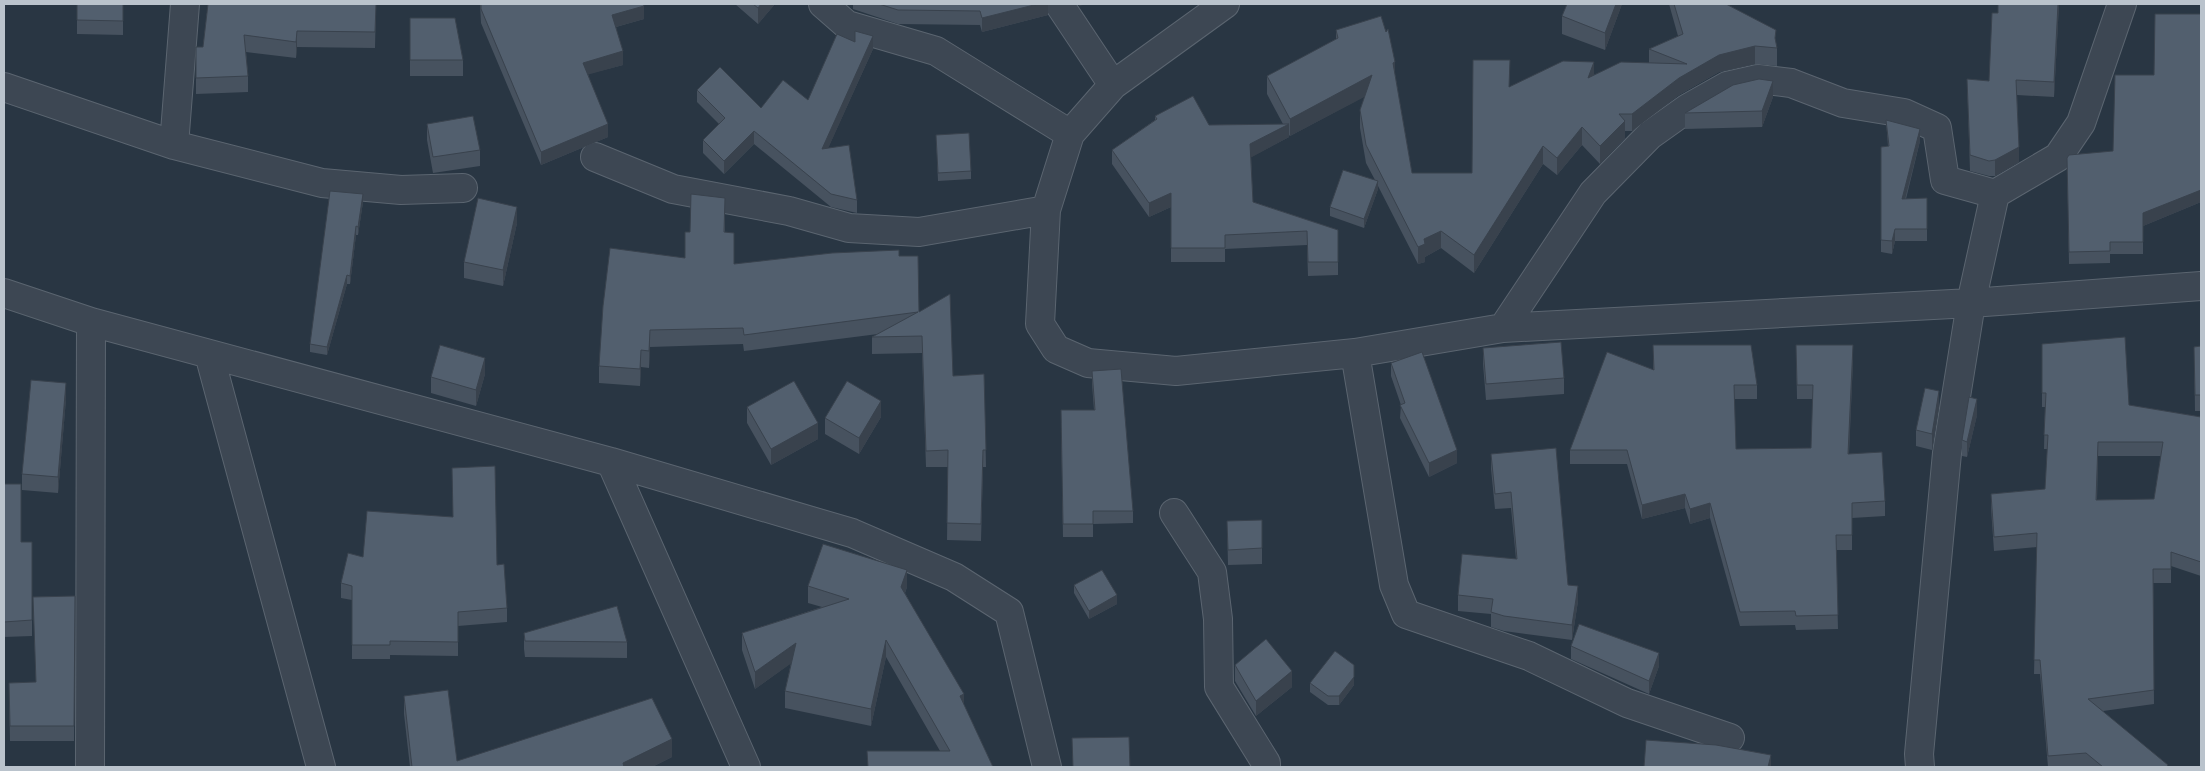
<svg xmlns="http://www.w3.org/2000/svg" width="2205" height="771" font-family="'Source Sans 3',sans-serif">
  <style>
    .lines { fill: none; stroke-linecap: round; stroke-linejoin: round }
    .minor-casing { stroke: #5b6570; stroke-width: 30 }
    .minor { stroke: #3d4753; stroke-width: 28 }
    .wall { fill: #47525f; fill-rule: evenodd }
    .shaded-wall { fill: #39424d }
    .building { fill: #525f6e; stroke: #39424d; fill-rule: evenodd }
  </style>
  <rect width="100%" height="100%" fill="#293643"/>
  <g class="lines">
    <defs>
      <path id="minor" d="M823,4L847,25L936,51L1070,134
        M1059,4L1113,85
        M1225,4L1113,85L1070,134L1046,210L1040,324L1056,349L1088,363L1176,371L1355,353L1503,328L1971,303L2201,286
        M4,87L174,145L322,183L401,190L463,188
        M174,145L185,4
        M595,157L673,189L789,211L849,228L919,232L1046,210
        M4,293L91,322L611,462L852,533L954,577L1009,612L1047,767
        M1503,328L1593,193L1650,135L1688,108L1727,86L1758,79L1791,83L1843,103L1904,113L1937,128L1945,180L1995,194
        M1355,353L1394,585L1406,614L1529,656L1627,703L1730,738
        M209,354L321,767
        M611,462L746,767
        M1174,513L1212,572L1218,619L1219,687L1266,763V767
        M90,767L91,322
        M1920,767L1919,754L1947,453L1971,303L1995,194L2058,157L2081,123L2122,4"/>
    </defs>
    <use href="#minor" class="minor-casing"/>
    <use href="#minor" class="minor"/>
  </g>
  <path class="wall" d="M77,4H123V35L77,34Z
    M208,4H376L375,48L297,47L296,58L246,52L248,76V92L196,94V47H203Z
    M480,4H643L644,19L616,27L623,65L588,74L608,137L541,165L481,23Z
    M735,4H775L758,24Z
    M853,4H1048V15L982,32L980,25L898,24L853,9Z
    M1622,4L1605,50L1562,34V16Z
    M1664,4H1726L1776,43L1777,48V66L1755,64L1719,72L1679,95L1632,131H1625V138L1600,164L1582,145L1557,175L1543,164L1474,273L1441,248L1425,257V262L1418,264L1378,186V189L1364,228L1330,216V207L1375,180L1366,163L1360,128V110L1365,96L1290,136L1289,135V137L1251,157L1253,202L1338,230V275L1308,276L1307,245L1225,249V262H1171V207L1149,217L1112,164V150L1155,120V116L1209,125L1283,124L1267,94V76L1336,39V30L1395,75L1412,173H1472L1510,87L1594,75L1649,63V49L1678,36L1669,4Z
    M2059,4L2054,97L2017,95L2019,162L1995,176H1989L1970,171L1967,79L1989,81L1998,13Z
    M2201,14V202L2143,226V254H2110V263L2069,264L2067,158L2113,151L2154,75Z
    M410,18L463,60V76H410Z
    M855,31L873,49L828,148L857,200V213L831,207L754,144L724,174L703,153V140L719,124L697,102V90L761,108L808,100L855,41Z
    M1773,97L1762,127L1685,129V113Z
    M1886,120L1920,141L1906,199L1927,198V241H1895L1892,254L1881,252V147L1888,146Z
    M427,124L480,150V166L433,173L427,140Z
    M936,135L971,171V179L938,181Z
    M363,202L358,235H356L350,284H347L327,355L310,352V344Z
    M725,215V232L734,264L899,256L919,312L953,376L984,374L986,467H983L981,541L947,540L948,467H926L922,353L872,354V337L878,334L744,351L743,344L650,347L649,368L641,367L640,386L599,383V366L685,258L690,232Z
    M517,223L503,286L464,278V262Z
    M2042,344L2129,405L2201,417V576L2171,566V583H2153L2154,704L2103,711L2168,767H2048L2040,674H2034L2037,547L1994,551L1991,508V494L2045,489L2048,449H2044L2045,407H2042ZM2098,456H2161L2154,499L2097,500Z
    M1653,345L1757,385V399H1734L1736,449L1811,448L1813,399H1797L1796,345L1853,360L1849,454L1885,501V516L1852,518V550H1836L1838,629L1796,630L1795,625L1740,626L1710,518L1690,524L1685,508L1642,519L1627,464H1570V450L1653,370Z
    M2201,346V411H2195L2194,347Z
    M1483,348L1564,378V394L1486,400L1483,364Z
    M1391,363L1457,463L1429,477L1400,418L1401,405L1391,376Z
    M1092,371L1133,511V523L1093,524V537H1063L1061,423L1094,410L1092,384Z
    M485,374L476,406L431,393V377Z
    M66,399L58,493L22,490V474Z
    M1939,406L1932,450L1916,446V430Z
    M747,407L818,439L771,465L747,423Z
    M1977,415L1967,457L1962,456V440Z
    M881,417L859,454L825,434V418Z
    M1491,454L1578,601L1572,640L1504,631L1491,627V614L1458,611V595L1516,559L1511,508L1495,509L1491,469Z
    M4,484L21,542H32V636L4,637Z
    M1262,520V564L1228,565L1227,521Z
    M363,557L497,565L507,608V622L458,626V656L390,655V659H352V600L341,598V583Z
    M1074,585L1117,604L1089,619L1074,593Z
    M808,586L907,587L905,593L964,705L993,767L940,751L886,657L871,726L785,708V691L791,663L755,689L742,650V633L822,607L808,603Z
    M75,596L74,741H10L9,683L36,682L33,597Z
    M524,633L627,642V658L525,657L524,649Z
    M1571,646L1659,666L1649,694L1571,659Z
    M1235,665L1292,687L1256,716L1235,681Z
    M1310,683L1354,685L1339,705H1328L1310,692Z
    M404,696L457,761L672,757L652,767H410L404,714Z"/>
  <path class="shaded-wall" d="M761,4H775L758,24V8Z
    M1038,4H1048V15L982,32V18Z
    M1079,4H1087L1079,6Z
    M1616,4H1622L1605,50V33Z
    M2058,4H2059L2054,97V82Z
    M644,6V19L612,28V15Z
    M297,31V47L296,58V42Z
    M873,36V49L822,162V149Z
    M1755,46V64L1719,72L1679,95L1632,131V114L1679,78L1719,55Z
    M623,51V65L583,76V63Z
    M1395,62V80L1393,63Z
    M1594,62V80L1588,78Z
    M1372,75V93L1290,136V119Z
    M1773,81V97L1762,127V111Z
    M1625,121V138L1600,164V146Z
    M608,124V137L541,165V152Z
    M1289,124V137L1250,158V144Z
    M1582,127V145L1557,175V158Z
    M1920,129V141L1902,211V199Z
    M754,131V144L724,174V161Z
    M1543,146V164L1474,273V255Z
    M2019,147V162L1995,176V160Z
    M1378,181V189L1364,228V219Z
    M2201,190V202L2143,226V213Z
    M1171,193V207L1149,217V203Z
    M363,194V202L358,235V227Z
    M517,207V223L503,286V270Z
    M356,226V235L350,284V276Z
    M1895,229V241L1892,254V241Z
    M1441,231V248L1425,257V262L1418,264V247L1424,239Z
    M347,275V284L327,355V347Z
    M650,330V347L649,368V351Z
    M1853,345V360L1848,469V454Z
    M641,350V367L640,386V369Z
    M485,358V374L476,406V390Z
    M66,383V399L58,493V477Z
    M1939,391V406L1932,450V434Z
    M1977,399V415L1967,457V442Z
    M881,401V417L859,454V438Z
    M818,423V439L771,465V449Z
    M2098,442V456L2096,514V500Z
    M1457,450V463L1429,477V463Z
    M1685,494V508L1642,519V505Z
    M1710,503V518L1690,524V509Z
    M907,570V587L901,604V587Z
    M1578,586V601L1572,640V625Z
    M1117,595V604L1089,619V611Z
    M886,640V657L871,726V709Z
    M796,643V660L755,689V672Z
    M1659,653V666L1649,694V681Z
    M1292,671V687L1256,716V701Z
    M1354,677V685L1339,705V696Z
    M964,694V711L960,696Z
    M672,739V757L652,767H623V763Z
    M1771,755V767H1768Z"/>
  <path class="building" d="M77,4H123V21L77,20Z
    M208,4H376L375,32L297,31L296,42L244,35L248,76L196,78V47H203Z
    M481,4H643L644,6L612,15L623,51L583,63L608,124L541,152L481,9Z
    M753,4H761L758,8Z
    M879,4H1038L982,18L980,11L898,10Z
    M1567,4H1616L1605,33L1562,16Z
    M1674,4H1726L1776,30L1775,38L1777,48L1755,46L1719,55L1679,78L1632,114H1619L1625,121L1600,146L1582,127L1557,158L1543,146L1474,255L1441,231L1424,239L1425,244L1418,247L1366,145L1360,110L1372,75L1290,119L1267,76L1338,38L1336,30L1381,16L1386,32L1388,29L1395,62L1393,63L1412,173H1472L1473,60H1510L1509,87L1563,61L1594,62L1588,78L1621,62L1687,64L1649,49L1683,34Z
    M1998,4H2058L2054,82L2016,80L2019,147L1995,160L1989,161L1970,155L1967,79L1989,81L1992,13H1998Z
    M2155,14H2201V190L2143,213V242H2110V251L2069,252L2067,158L2069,155L2113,151L2115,75H2154Z
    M410,18H455L463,60H410Z
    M855,31L873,36L822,149L849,145L857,200L831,194L754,131L724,161L703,140L725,118L697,90L720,67L761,108L783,80L808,100L837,34L855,42Z
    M1759,79L1773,81L1762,111L1685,113L1733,85Z
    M1193,96L1209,125L1289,124L1250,144L1253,202L1338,230V262H1308L1307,231L1225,235V248H1171V193L1149,203L1112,150L1157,119L1155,116Z
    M473,116L480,150L433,157L427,124Z
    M1886,120L1920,129L1902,199L1927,198V229H1895L1892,241L1881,240V147L1889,146Z
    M969,133L971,171L938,173L936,135Z
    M1343,170L1378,181L1364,219L1330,207Z
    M330,191L363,194L358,227L356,226L350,276L347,275L327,347L310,344Z
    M691,194L725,198L724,232L734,233V264L832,253L899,250V256H918L919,312L950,294L953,376L984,374L986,450H983L981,524L947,523L948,450L926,451L922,336L872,337L918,312L744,335L743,328L650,330L649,351L641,350L640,369L599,366L603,306L610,248L685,258V232H690Z
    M478,198L517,207L503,270L464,262Z
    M2125,337L2129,405L2201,417V562L2171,552V569H2153L2154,690L2088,699L2168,765L2166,767H2103L2086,753L2048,756L2040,660H2034L2037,533L1994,537L1991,494L2045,489L2048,435H2044L2046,393H2042V344ZM2098,442H2163L2154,499L2096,500Z
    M1561,342L1564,378L1486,384L1483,348Z
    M440,345L485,358L476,390L431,377Z
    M1653,345H1751L1757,385H1734L1736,449L1811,448L1813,385H1797L1796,345H1853L1848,454L1882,452L1885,501L1852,503V535H1836L1838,615L1796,616L1795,611L1740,612L1710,503L1690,509L1685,494L1642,505L1627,450H1570L1607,352L1654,370Z
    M2201,346V395H2195L2194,347Z
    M1422,352L1457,450L1429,463L1400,405L1405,403L1391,363Z
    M1121,369L1133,511H1093V524H1063L1061,410H1095L1092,371Z
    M31,380L66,383L58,477L22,474Z
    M794,381L818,423L771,449L747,407Z
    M847,381L881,401L859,438L825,418Z
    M1925,388L1939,391L1932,434L1916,430Z
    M1969,397L1977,399L1967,442L1962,440Z
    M1556,448L1568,585L1578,586L1572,625L1504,616L1491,612L1493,599L1458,595L1462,554L1517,559L1511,492L1495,494L1491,454Z
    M495,466L497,565L504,564L507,608L458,612V642L390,641V645H352V586L341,583L348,553L363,557L367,511L453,517L452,468Z
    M4,484H21V542H32V620L4,622Z
    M1262,520V548L1228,550L1227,521Z
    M823,544L907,570L901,587L964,694L960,696L993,767H868L867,751H950L886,640L871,709L785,691L796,643L755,672L742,633L849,599L808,586Z
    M1102,570L1117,595L1089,611L1074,585Z
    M75,596L74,726H10L9,683L36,682L33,597Z
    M617,606L627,642L525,641L524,633Z
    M1579,624L1659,653L1649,681L1571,646Z
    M1266,639L1292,671L1256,701L1235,665Z
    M1335,651L1354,665V677L1339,696H1328L1310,683Z
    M448,690L457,761L652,698L672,739L623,763L624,767H412L404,696Z
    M1129,737L1130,767H1073L1072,738Z
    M1646,740L1716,745L1771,755L1768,767H1644Z"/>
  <rect width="2205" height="771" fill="none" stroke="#bac3cc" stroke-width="10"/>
</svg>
